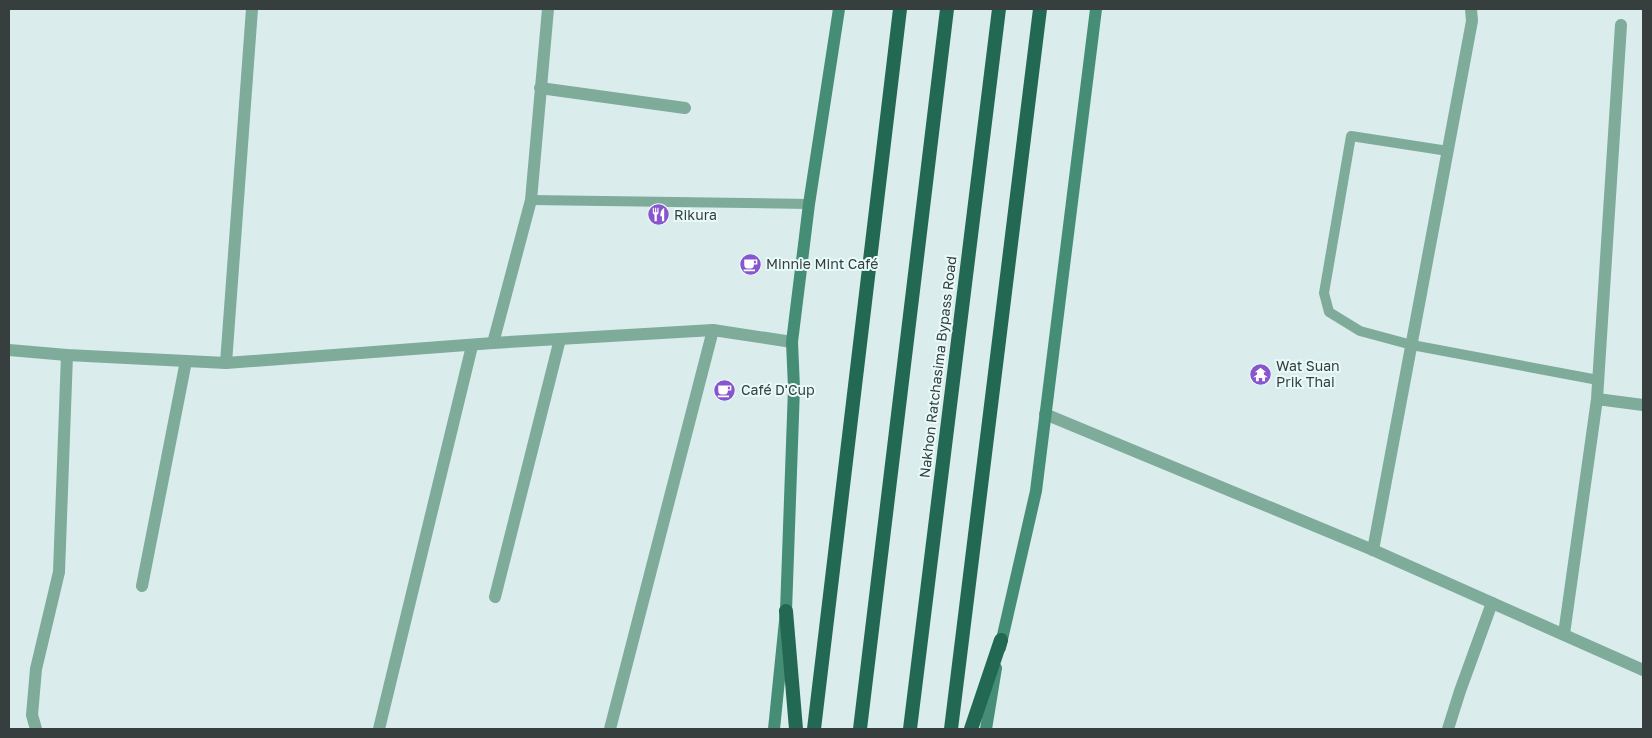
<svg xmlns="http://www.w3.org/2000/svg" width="1652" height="738" font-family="'Golos Text',sans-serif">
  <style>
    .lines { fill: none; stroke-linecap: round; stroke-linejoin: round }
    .service { stroke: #7eab9a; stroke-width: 10 }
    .minor { stroke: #7eab9a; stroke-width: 12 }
    .tertiary { stroke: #7eab9a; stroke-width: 12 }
    .secondary { stroke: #458d75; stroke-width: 12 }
    .trunk { stroke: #226852; stroke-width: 14 }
    .labels { text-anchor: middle; stroke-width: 4; stroke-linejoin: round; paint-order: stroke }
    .poi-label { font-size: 14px; fill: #373e3e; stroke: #e8fbf9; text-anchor: start }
    .street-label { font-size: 14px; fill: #373e3e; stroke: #e8fbf9 }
  </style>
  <rect width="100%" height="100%" fill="#daedec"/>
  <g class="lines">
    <path class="service" d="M1448,151L1351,136L1324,293L1329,312L1360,331L1412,345L1598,380
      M531,200L809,204"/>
    <path class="minor" d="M540,88L685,108
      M493,343L531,200L548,9
      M226,363L252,9
      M1597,399L1643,405
      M1373,550L1472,21L1471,9
      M142,586L186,361
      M495,597L560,339
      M1564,634L1597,399L1621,25
      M36,729L32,715L36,669L59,572L67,355
      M379,729L472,346
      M610,729L713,330
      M1448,729L1460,691L1492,603"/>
    <path class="tertiary" d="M9,350L67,355L226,363L493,343L713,330L792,342
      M1045,414L1373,550L1643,670"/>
    <path class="secondary" d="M1000,648L1036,491L1096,9
      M774,729L786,611L794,388L792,342L809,204L839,9
      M986,729L996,668"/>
    <path class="trunk" d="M786,611L796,729
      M814,729L900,9
      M860,729L947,9
      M910,729L999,9
      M951,729L1040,9
      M971,729L1001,640"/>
  </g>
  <defs>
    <symbol id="restaurant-disc" viewBox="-11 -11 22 22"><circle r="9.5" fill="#8855cd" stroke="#e8fbf9"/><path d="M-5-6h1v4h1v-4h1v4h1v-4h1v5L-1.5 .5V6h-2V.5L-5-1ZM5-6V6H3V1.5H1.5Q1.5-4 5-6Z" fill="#fff"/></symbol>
    <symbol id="cafe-disc" viewBox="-11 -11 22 22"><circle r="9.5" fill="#8855cd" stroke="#e8fbf9"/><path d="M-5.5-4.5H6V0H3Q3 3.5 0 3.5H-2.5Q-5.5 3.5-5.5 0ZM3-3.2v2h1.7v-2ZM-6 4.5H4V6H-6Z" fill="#fff"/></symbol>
    <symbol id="temple-disc" viewBox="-11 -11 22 22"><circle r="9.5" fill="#8855cd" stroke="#e8fbf9"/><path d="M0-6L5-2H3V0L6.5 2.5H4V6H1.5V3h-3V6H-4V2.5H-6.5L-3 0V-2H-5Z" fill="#fff"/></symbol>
  </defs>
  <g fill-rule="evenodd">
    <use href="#restaurant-disc" x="646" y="202" width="25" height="25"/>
    <use href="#cafe-disc" x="738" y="252" width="25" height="25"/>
    <use href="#temple-disc" x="1248" y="362" width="25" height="25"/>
    <use href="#cafe-disc" x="712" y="378" width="25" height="25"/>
  </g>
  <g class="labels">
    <g class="poi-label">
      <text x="674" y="220">Rikura</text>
      <text x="766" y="269">Minnie Mint Café</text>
      <text x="1276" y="371">Wat Suan<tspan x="1276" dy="16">Prik Thai</tspan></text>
      <text x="741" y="395">Café D'Cup</text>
    </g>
    <g class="street-label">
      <text transform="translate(938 367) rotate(-83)" y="5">Nakhon Ratchasima Bypass Road</text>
    </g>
  </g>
  <rect width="1652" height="738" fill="none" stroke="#373e3e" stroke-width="20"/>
</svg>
